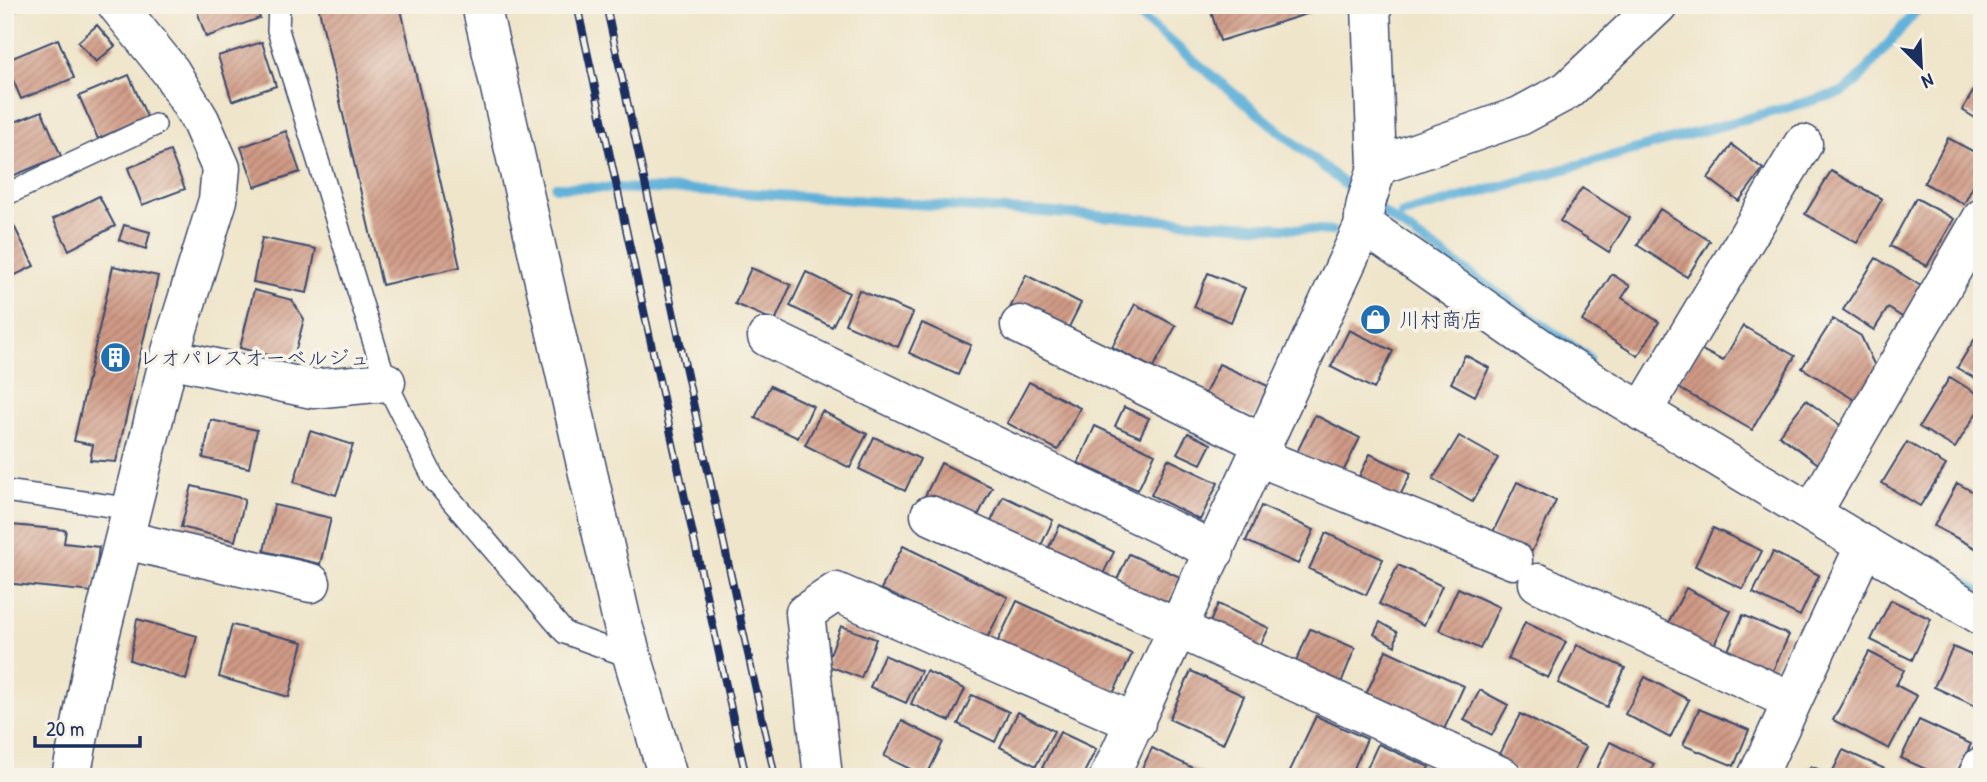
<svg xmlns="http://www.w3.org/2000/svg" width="1987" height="782" font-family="'Patrick Hand','Klee One',sans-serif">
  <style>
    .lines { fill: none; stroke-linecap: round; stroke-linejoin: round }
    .stream { stroke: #5eb0d9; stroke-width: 10 }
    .building { fill: url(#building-hatch) }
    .service-casing { stroke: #3b4a6e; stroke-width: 24 }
    .minor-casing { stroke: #3b4a6e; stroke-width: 41 }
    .tertiary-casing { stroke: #3b4a6e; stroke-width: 41 }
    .service { stroke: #fff; stroke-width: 21 }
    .minor { stroke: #fff; stroke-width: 38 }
    .tertiary { stroke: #fff; stroke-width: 38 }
    .rail-casing { stroke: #1b2f5e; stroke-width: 8 }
    .rail { stroke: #f7f3e8; stroke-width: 5; stroke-dasharray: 16; stroke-linecap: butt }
    .labels { text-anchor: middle; stroke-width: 7; stroke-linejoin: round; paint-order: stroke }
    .poi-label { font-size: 21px; fill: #1b2f5e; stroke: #f7f3e8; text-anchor: start }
  </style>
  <defs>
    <pattern id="building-hatch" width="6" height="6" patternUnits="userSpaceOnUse" patternTransform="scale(1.75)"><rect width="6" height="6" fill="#d09a85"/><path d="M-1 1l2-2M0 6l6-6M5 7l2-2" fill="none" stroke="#a87e70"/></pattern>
  </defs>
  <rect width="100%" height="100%" fill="#f7f3e8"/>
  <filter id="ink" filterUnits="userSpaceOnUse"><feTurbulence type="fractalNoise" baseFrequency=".0143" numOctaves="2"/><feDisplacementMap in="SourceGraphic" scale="14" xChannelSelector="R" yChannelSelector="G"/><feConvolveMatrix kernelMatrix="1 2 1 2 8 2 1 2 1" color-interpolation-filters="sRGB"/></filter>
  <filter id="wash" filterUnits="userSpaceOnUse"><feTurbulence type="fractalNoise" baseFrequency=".00686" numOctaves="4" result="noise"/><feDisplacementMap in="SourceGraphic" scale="28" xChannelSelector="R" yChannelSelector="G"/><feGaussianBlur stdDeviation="1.57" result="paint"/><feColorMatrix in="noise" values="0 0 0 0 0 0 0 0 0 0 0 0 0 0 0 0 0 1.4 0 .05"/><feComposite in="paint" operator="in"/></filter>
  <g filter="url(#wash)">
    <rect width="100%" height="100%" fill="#efe5ca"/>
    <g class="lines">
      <path class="stream" d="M1126,5L1360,197
        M556,187L699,190L1331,231
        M1374,206L1589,358
        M1402,214L1843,92L1856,82L1921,5
        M1954,577L1982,593"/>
    </g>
    <g id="blocks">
      <path class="building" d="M5,5H30L5,15Z
        M195,5H255L260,18L206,37Z
        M318,5H400L460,267L382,285Z
        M1209,5H1332V6L1220,41Z
        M97,25L115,46L96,62L78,42Z
        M58,39L74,78L21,99L5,61Z
        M262,42L276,86L232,101L218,56Z
        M129,75L147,117L98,139L79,96Z
        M1982,77V122L1962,110Z
        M42,111L61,156L5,179V126Z
        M286,131L300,172L255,187L241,147Z
        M1948,138L1982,156V169L1964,204L1924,183Z
        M1732,145L1763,169L1739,201L1708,178Z
        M170,151L185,189L142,205L128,168Z
        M1831,171L1882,199L1857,243L1805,214Z
        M1582,188L1630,218L1609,252L1560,221Z
        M99,196L115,226L69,250L53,219Z
        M1916,198L1954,219L1927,266L1890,246Z
        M1660,209L1710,241L1687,277L1637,245Z
        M12,222L34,266L5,280V225Z
        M124,225L150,232L146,249L119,240Z
        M262,238L316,249L307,293L253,282Z
        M1876,258L1929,291L1910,322L1888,308L1874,330L1843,310Z
        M113,266L158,276L116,462L90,460L93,445L74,441Z
        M751,268L791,285L775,321L735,304Z
        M806,272L849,293L832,327L790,306Z
        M1208,273L1245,288L1231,322L1194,307Z
        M1612,274L1630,286L1622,298L1659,322L1638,356L1582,321Z
        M1026,275L1081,303L1065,335L1010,308Z
        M254,290L292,300L304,319L293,361L240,348Z
        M859,290L913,313L898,347L845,324Z
        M1135,304L1176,326L1153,368L1112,347Z
        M1833,319L1861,336L1877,371L1858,402L1802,368Z
        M922,323L971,345L958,375L909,353Z
        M1743,326L1795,356L1752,430L1675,386L1698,348L1723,361Z
        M1982,327V382L1957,368Z
        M1349,330L1393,351L1374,389L1331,367Z
        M1465,355L1489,368L1475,396L1451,383Z
        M1219,364L1268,386L1254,418L1204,396Z
        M1950,377L1982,397V404L1955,448L1919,427Z
        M1029,382L1080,408L1058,450L1007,423Z
        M770,386L813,406L798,438L755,418Z
        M1806,400L1848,431L1821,466L1779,435Z
        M1124,407L1149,418L1140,437L1115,426Z
        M822,411L867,434L850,468L805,445Z
        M1315,415L1360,438L1341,476L1296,454Z
        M211,420L257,430L249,468L203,458Z
        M1095,426L1155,454L1138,490L1078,463Z
        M310,431L353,445L336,495L294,482Z
        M1188,433L1211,444L1201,464L1177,453Z
        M1459,436L1498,458L1472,502L1433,479Z
        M874,437L920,459L905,491L859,469Z
        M1907,442L1946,465L1920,506L1882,483Z
        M1370,454L1411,473L1397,502L1356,483Z
        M1168,459L1218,483L1200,520L1151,495Z
        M941,463L992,487L974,524L923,500Z
        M1517,482L1556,501L1530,555L1491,536Z
        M1957,483L1982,497L1981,551L1934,526Z
        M192,486L245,499L235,541L181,527Z
        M1003,496L1053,520L1037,554L987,530Z
        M274,505L331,518L320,564L264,551Z
        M1261,506L1314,530L1298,564L1246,541Z
        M11,525L66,530L64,543L99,547L93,592L5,583Z
        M1060,525L1114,552L1099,582L1045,555Z
        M1713,528L1762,551L1743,589L1695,566Z
        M1326,533L1383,559L1366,595L1309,569Z
        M903,546L1008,597L986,640L881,589Z
        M1773,552L1819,575L1800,616L1753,593Z
        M1129,554L1180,577L1164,611L1113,588Z
        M1398,565L1442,586L1424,625L1379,604Z
        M1458,588L1499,607L1480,649L1439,630Z
        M1686,588L1731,611L1711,651L1666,627Z
        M1891,600L1931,619L1912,660L1871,640Z
        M1017,601L1132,654L1112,696L997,643Z
        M1218,604L1269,628L1256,654L1206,631Z
        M1743,615L1789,635L1771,675L1726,655Z
        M137,619L197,636L186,680L130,660Z
        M1380,622L1397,632L1395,646L1374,634Z
        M1525,622L1566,642L1548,678L1508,659Z
        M232,625L303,642L289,697L219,677Z
        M841,626L876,639L861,678L826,665Z
        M1310,629L1355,648L1339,688L1293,669Z
        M1577,645L1625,668L1607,707L1558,683Z
        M1953,647L1982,660V709L1934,687Z
        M1386,650L1464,686L1441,736L1363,701Z
        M1869,652L1904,670L1896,685L1917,696L1889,749L1833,720Z
        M884,655L921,671L906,703L870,687Z
        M926,671L965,689L950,721L911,704Z
        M1191,671L1244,696L1223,744L1169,719Z
        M1645,677L1689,700L1670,738L1625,714Z
        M1480,690L1508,705L1492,735L1464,720Z
        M972,695L1009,712L995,742L958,724Z
        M1699,709L1749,730L1734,766L1683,745Z
        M1018,712L1054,731L1036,766L1000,747Z
        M1520,714L1586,747L1571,777H1530L1497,760Z
        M1316,716L1367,739L1350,777H1287Z
        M1919,720L1971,744L1955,777H1943L1901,758Z
        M902,721L943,742L926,777L884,756Z
        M1060,732L1096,749L1082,777H1060L1042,768Z
        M1610,742L1654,764L1648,777H1593Z
        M1378,744L1429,767L1424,777H1363Z
        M1152,748L1211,777H1138Z
        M1843,750L1885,769L1881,777H1805L1811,766L1831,775Z"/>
    </g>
  </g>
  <g filter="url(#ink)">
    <use href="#blocks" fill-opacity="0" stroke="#3b4a6e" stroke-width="2"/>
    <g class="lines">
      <defs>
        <path id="service" d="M279,5L278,30L386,382L435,481L565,633L633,658
          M5,195L155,125
          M5,491L133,509"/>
        <path id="minor" d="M1377,166L1520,116L1568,90L1658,5
          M1364,225L1565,365L1982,616
          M1020,325L1264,444
          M767,337L1215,551
          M169,358L312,389L386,382
          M1642,412L1803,144
          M1259,457L1513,560
          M1812,513L1982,218
          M930,515L1503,777
          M125,540L311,583
          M1538,583L1792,701
          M71,777L92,668L169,358L218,200L221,168L200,120L171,72L117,5
          M823,777L805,613L836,592L1136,723
          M1109,777L1364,225C1362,205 1373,186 1377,166L1371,5
          M1757,777L1865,545
          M1977,777L1982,766"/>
        <path id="tertiary" d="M481,5L622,622L668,777"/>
      </defs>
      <use href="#service" class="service-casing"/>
      <use href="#minor" class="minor-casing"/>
      <use href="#tertiary" class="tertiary-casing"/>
      <use href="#service" class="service"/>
      <use href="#minor" class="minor"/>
      <use href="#tertiary" class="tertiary"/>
      <defs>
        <path id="rail" d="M577,5L746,777
          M606,5L775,777"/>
      </defs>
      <use href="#rail" class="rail-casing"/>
      <use href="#rail" class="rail"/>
    </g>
  </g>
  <defs>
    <symbol id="shop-disc" viewBox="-11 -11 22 22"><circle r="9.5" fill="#1f6fb2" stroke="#f7f3e8"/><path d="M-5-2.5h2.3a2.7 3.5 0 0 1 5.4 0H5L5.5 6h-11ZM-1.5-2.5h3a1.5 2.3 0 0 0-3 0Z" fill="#fff"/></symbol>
    <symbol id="building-disc" viewBox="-11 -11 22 22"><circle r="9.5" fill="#1f6fb2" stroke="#f7f3e8"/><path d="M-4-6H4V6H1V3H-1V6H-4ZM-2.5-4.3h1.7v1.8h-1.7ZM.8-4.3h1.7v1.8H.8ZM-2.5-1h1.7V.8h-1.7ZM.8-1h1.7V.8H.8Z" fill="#fff"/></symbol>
  </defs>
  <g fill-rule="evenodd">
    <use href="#shop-disc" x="1358" y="302" width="35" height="35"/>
    <use href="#building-disc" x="98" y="340" width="35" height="35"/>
  </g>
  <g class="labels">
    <g class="poi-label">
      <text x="1399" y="327">川村商店</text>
      <text x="139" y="365">レオパレスオーベルジュ</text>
    </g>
  </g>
  <rect width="1987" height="782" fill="none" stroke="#f7f3e8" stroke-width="28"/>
  <g transform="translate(1921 66) rotate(156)" stroke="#f7f3e8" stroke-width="5" paint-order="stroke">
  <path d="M0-5L12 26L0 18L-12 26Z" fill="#1b2f5e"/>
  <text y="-10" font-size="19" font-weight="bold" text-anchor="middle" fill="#1b2f5e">N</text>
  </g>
  <path d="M35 736v10h105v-10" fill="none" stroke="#1b2f5e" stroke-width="3.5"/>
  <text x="46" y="736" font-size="21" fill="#1b2f5e" stroke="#f7f3e8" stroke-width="5" paint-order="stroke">20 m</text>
</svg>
